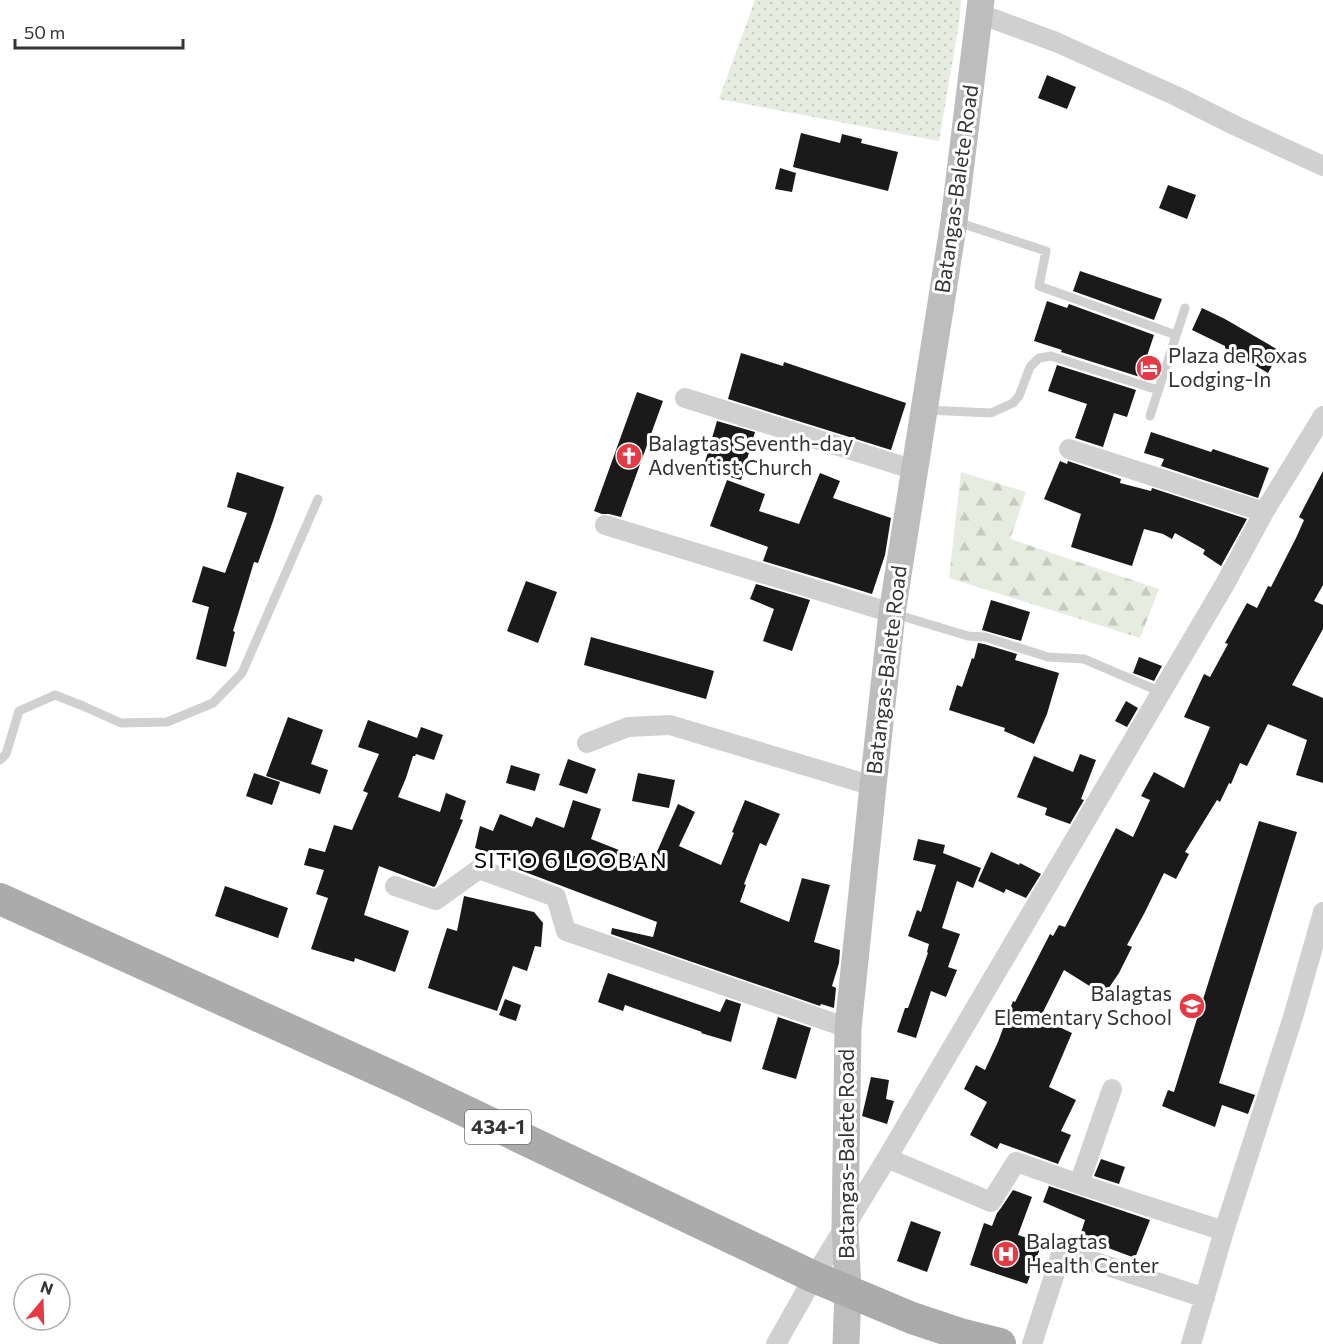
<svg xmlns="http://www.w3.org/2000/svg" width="1323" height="1344" font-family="Commissioner,sans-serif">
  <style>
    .grass { fill: url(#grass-dots) }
    .forest { fill: url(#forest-firs) }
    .building { fill: #1a1a1a }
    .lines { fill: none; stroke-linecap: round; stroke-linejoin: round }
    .lane { stroke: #d0d0d0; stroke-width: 9 }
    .street { stroke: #d0d0d0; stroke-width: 20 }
    .secondary { stroke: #bdbdbd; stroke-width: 27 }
    .primary { stroke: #ababab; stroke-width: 32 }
    .labels { text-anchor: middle; stroke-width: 6; stroke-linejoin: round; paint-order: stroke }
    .shield { fill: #fff; stroke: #707070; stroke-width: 1.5 }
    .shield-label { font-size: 20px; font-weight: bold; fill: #333 }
    .street-label { font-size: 21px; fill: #333; stroke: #fff }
    .poi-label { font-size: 21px; fill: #333; stroke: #fff; text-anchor: start }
    .neighbourhood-label { font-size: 22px; letter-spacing: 1.5px; fill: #000; stroke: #fff }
  </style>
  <defs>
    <pattern id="grass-dots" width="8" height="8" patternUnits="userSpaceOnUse" patternTransform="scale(1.5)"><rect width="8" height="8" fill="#e6ecdf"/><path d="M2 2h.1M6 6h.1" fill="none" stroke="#c6cbc0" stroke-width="1.8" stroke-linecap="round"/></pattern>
    <pattern id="forest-firs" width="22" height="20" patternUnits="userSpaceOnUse" patternTransform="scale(1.5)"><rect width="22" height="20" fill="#e6ecdf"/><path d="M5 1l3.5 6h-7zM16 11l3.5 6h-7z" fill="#c6cbc0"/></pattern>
  </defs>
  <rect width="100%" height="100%" fill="#fff"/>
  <path class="grass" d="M755,0H961L960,17L939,141L719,99Z"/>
  <path class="forest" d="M961,472L1026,492L1010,539L1159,589L1140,638L949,578Z"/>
  <path class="building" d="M1047,75L1076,87L1067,109L1038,98Z
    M801,133L840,143L842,134L862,139L861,143L898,152L888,191L793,167Z
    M780,168L796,173L792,192L775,189Z
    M1168,185L1196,195L1187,219L1159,208Z
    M1080,271L1162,299L1154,320L1073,291Z
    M1047,301L1067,308L1069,304L1154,335L1140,377L1061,352L1062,350L1034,341Z
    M1202,308L1225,319L1280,351L1268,373L1225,348V346L1192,330Z
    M741,353L783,366L784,362L906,403L891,450L728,399Z
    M1057,365L1136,390L1127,417L1114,413L1103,447L1075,438L1087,404L1048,391Z
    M637,392L663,401L621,517L609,514H602L594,511Z
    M717,421L755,432L741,480L703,469Z
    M1151,432L1211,452L1213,449L1269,468L1258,498L1161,466L1164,459L1144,453Z
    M1060,461L1067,464L1068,461L1121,479L1120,483L1151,491L1152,488L1247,519L1221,566L1203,554L1205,550L1175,533L1172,539L1163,534L1144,529L1132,566L1071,547L1081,514L1044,499Z
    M1323,471V585L1314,601L1323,605V629L1292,685L1323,698V783L1296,775L1307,740L1268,724L1247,766L1240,763L1231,784L1229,783L1220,802L1217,800L1185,852L1189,854L1176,879L1164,873L1145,912L1127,945L1132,947L1119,973L1104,995L1064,970L1040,1018L1072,1033L1049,1087L1076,1100L1061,1131L1071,1135L1058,1164L1000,1143L997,1149L970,1135L987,1102L964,1089L976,1065L985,1070L998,1042L1013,1001L1015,1002L1050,934L1053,936L1059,925L1065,927L1116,828L1133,837L1150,800L1141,796L1154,772L1184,788L1210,727L1184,717L1204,674L1210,677L1228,644L1225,643L1247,603L1257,608L1268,586L1271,587L1296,538L1304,520L1299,517Z
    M237,472L284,487L273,521L258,563L254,562L233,631L235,632L226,667L196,659L209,607L192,602L203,566L225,573L247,513L227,507Z
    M820,473L840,481L833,498L891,518L885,555L872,594L763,561L768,547L710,526L727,480L765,494L759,511L799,524Z
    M526,581L557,592L538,643L507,631Z
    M756,584L810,600L792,651L763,641L774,609L750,599Z
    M991,600L1030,612L1021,641L982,630Z
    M591,637L714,671L706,699L584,665Z
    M978,643L984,644L1017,654L1015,660L1059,673L1047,714L1034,744L1004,731L1005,728L949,710L957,685L962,687L972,658L974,659Z
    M1139,657L1162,666L1154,681L1133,673Z
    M1126,701L1138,708L1127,727L1115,721Z
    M288,717L323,730L311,764L328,770L320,794L266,776Z
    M368,720L417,738L421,727L443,735L434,760L416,754L415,756H413L406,778L398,797L440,812L446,793L466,801L460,819L463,820L436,885L434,887L379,866L364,915L409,931L395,972L355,958L354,962L311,949L328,898L316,894L324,870L304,865L309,848L325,852L334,825L352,830L368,793L363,791L379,754L358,747Z
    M1080,754L1096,760L1081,799L1084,800L1070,824L1045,815L1047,808L1017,797L1034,756L1073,772Z
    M568,759L596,769L587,794L559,785Z
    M511,765L540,774L535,791L506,783Z
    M254,773L280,782L272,805L246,796Z
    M638,773L675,780L669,808L632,801Z
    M573,800L601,809L591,839L652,863L678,804L695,812L679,846L721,865L734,833L732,832L745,800L780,814L766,846L760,843L744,884L746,885L740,902L789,922L802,878L830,885L814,942L840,950L839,963L832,986L836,988L834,1008L821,1004L820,1006L611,934L612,928L653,937L657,922L517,869L518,864L475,848L480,826L493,831L500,814L532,827L536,817L564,828Z
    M1259,821L1297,832L1219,1083L1255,1095L1248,1114L1222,1105L1215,1127L1162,1106L1168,1090L1174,1092Z
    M918,839L945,845L943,853L981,868L973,888L957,881L942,928L960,934L948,967L957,970L946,997L931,991L916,1038L897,1032L905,1008H908L928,953L927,952L929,944L908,936L917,910L921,912L936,865L913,860Z
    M991,852L1019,865L1020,863L1041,874L1026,898L1006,889L1004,893L978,881Z
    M225,886L288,908L278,938L215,916Z
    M464,896L534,912L543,923L541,947L535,946L527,971L513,966L497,1011L428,988L447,928L457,931Z
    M608,973L720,1012L726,999L741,1004L731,1042L701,1033L702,1032L625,1005L623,1011L598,1002Z
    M505,999L521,1005L516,1021L499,1015Z
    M778,1017L811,1028L796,1079L762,1069Z
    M871,1077L889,1080L886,1099L894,1101L887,1124L862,1116Z
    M1101,1159L1125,1167L1119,1184L1094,1176Z
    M1049,1186L1150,1220L1135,1258L1103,1246V1247L1079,1239L1085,1220L1043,1202Z
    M1013,1190L1032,1197L1018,1235L1042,1243L1027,1284L970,1265L984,1223L992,1226L997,1213L1001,1208Z
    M911,1221L941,1232L927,1272L897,1261Z"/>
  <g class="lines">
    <path class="lane" d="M957,222L1046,251L1039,286L1176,335
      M926,410L991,413L1013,403L1019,396L1030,367L1039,358L1051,356L1158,390
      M1150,416L1185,308
      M895,614L968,636L985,637L1048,657L1084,659L1161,692
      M0,760L6,754L19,711L55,695L83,706L121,723L167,722L213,703L242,673L318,499"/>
    <path class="street" d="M980,14L1056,42L1176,96L1236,126L1323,166
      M685,398L915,470
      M1069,449L1264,512
      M605,525L892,613
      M587,743L628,727L670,725L873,786
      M395,886L436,900L479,869L556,897L566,931L848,1028
      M887,1158L991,1202L1016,1162L1079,1184L1224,1231
      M1079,1184L1112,1089
      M776,1344L814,1277L887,1158L1225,584L1264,512L1323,416
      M1032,1344L1062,1251L1205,1298
      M1191,1344L1224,1231L1293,1017L1323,912"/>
    <path class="secondary" d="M846,1344L848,1291L845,1227L848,1028L873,786L892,613L954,221L981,0"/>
    <path class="primary" d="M0,899L402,1081L814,1277L912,1318L960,1334L1000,1344"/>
  </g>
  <defs>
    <symbol id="hotel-disc" viewBox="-11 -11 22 22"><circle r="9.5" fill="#e63946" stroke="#fff"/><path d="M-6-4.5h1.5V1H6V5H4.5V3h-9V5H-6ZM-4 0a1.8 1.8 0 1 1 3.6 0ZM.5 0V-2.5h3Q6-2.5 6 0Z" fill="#fff"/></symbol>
    <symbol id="church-disc" viewBox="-11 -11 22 22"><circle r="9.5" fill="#e63946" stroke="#fff"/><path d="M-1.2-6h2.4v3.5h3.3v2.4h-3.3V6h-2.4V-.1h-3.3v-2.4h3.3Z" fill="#fff"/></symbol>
    <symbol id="school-disc" viewBox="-11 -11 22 22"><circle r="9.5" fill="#e63946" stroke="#fff"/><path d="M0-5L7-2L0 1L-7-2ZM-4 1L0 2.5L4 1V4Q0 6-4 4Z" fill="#fff"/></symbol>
    <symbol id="hospital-disc" viewBox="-11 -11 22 22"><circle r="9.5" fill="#e63946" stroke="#fff"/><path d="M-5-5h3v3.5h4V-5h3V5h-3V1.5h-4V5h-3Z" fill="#fff"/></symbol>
  </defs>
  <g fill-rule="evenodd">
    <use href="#hotel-disc" x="1134" y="353" width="30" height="30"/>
    <use href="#church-disc" x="614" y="441" width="30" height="30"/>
    <use href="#school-disc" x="1177" y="991" width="30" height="30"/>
    <use href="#hospital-disc" x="991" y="1239" width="30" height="30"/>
  </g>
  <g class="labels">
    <rect class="shield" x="465" y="1110" width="66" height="34" rx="4.5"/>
    <g class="shield-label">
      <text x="498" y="1134">434-1</text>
    </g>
    <g class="street-label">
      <text transform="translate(957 189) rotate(-82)" y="7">Batangas-Balete Road</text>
      <text transform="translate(887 670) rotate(-83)" y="7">Batangas-Balete Road</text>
      <text transform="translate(847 1154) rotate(-90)" y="7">Batangas-Balete Road</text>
    </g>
    <g class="poi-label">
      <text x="1168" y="363">Plaza de Roxas<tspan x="1168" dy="24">Lodging-In</tspan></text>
      <text x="648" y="451">Balagtas Seventh-day<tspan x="648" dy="24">Adventist Church</tspan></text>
      <text x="1172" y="1001" text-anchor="end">Balagtas<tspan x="1172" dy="24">Elementary School</tspan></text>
      <text x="1026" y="1249">Balagtas<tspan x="1026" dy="24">Health Center</tspan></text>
    </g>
    <g class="neighbourhood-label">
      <text x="571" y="868">SITIO 6 LOOBAN</text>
    </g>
  </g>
  <g transform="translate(42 1302) rotate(19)"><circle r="28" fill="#ffffff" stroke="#adadad" stroke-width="1.5"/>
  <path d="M0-4.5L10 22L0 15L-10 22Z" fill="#e63946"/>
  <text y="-9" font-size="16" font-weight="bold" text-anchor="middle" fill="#333333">N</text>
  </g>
  <path d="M15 39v9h168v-9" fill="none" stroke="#333333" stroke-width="3"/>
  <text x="24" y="39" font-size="18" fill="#333333" stroke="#ffffff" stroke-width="4.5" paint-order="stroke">50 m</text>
</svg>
